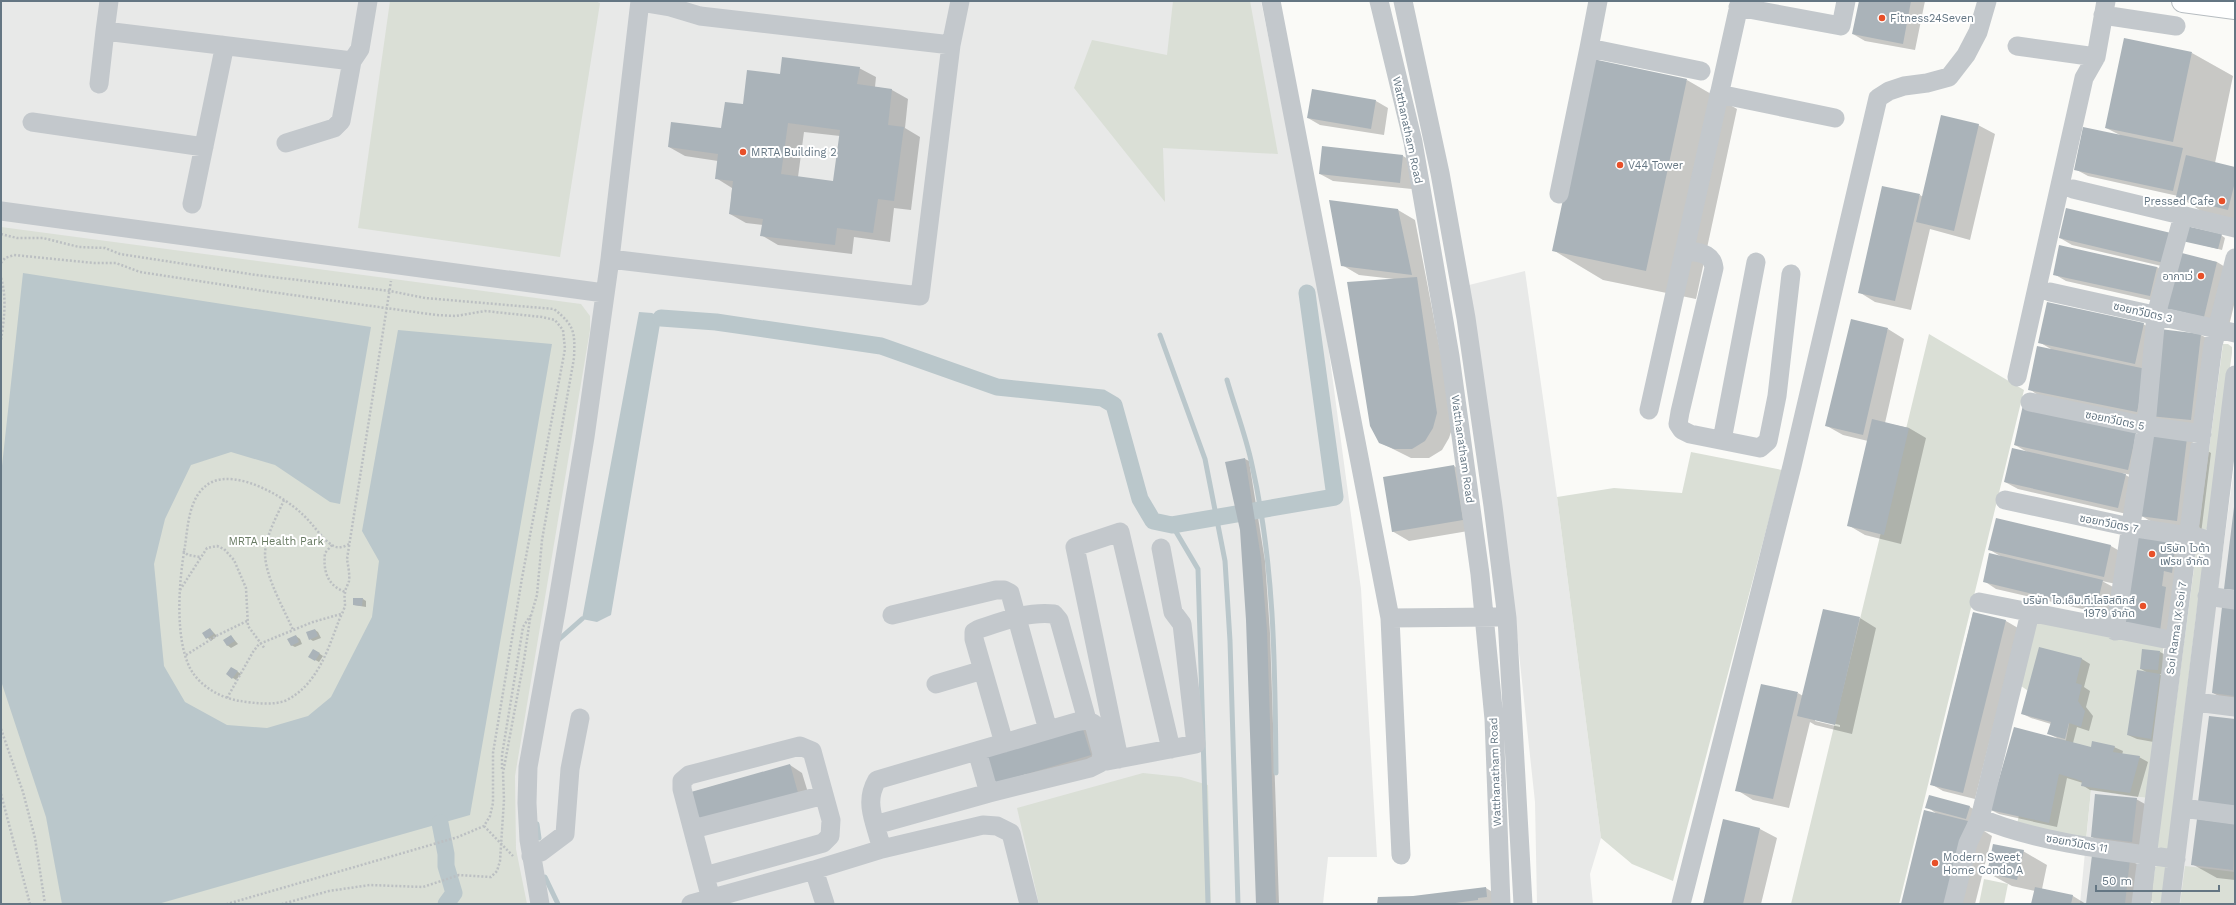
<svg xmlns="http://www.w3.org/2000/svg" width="2236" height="905" font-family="'Work Sans','Noto Sans Thai',sans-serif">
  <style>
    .built { fill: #e8e9e8 }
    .green { fill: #dadfd6 }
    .water { fill: #bac7cb }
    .shadow { fill: #0003; fill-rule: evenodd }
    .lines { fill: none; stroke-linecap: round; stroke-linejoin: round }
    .stream { stroke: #bac7cb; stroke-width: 5 }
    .canal { stroke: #bac7cb; stroke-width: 17 }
    .building { fill: #aab3b9; fill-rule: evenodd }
    .major-casing { stroke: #b6bcc0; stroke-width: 24 }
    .path { stroke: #bbbfc2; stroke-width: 2.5; stroke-dasharray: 2 2; stroke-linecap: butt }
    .minor { stroke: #c3c8cc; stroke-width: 19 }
    .major { stroke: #fff; stroke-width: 22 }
    .poi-dot { fill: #e85029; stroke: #fff; stroke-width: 1.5 }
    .labels { text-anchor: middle; stroke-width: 4; stroke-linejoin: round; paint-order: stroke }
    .poi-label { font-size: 11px; fill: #647683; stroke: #fff; text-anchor: start }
    .street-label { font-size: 11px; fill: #647683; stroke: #fff }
    .park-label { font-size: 11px; fill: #687a63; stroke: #fff }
  </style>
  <rect width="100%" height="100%" fill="#fafaf7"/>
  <path class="built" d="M1,1H1261L1323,308L1361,589L1377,857H1328L1323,904H1Z
    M1525,271L1557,497L1601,838L1590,874L1593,904H1537L1535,802L1513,598L1465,286Z
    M2235,460V866L2230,904H2176Z
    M2091,790L2147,798L2136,904H2080Z"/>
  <path class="green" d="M390,1H595L600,3L560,257L358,228Z
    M1173,1H1250L1278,154L1163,148L1165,202L1074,88L1092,40L1167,55Z
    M1,227L581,304L590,316V330L515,776L516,849L527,904H1Z
    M1929,334L2024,390L1899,904H1791Z
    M2223,344H2228L2232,347V353L2208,528L2205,531L2201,530L2199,526Z
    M1691,452L1782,470L1673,881L1632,864L1601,838L1557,497L1614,488L1682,493Z
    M2200,549L2204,550L2206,553L2196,616L2168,850L2157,847L2196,553Z
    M2036,622L2163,647L2162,688L2147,798L2091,790L2086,840L2017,824L2037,737L2065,745L2070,719L2021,686Z
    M1143,773L1181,777L1208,785L1211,904H1039L1017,808Z
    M2160,864H2165L2167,869L2162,904H2155L2151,901L2155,867Z
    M2185,866L2235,872V904H2180Z
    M1984,879L2008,884L2004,904H1979Z"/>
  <path class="water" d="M23,273L371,327L340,504L330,502L275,465L231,452L191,465L165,519L154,564L164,666L185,702L227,725L267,728L308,716L331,697L372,617L379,561L362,531L398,330L552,344L470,815L158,904H62L46,817L2,684L1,667V475Z
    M639,312L652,313L661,318L611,615L597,622L582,619Z"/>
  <path class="shadow" d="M1860,1H1925L1915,50L1865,41L1853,34Z
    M2192,53L2233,76L2215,163L2235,168V219L2201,211L2178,196L2088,176L2075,169L2120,135L2106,128Z
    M859,68L876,77L875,87L892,90L908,99L905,128L920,137L911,210L894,208L890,242L854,237L852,254L778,245L761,235L763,225L746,223L730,214L732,188L716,178L718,161L685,156L669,147L722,129L744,105L781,75ZM804,132L840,136L834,182L798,177Z
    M1687,80L1737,109L1696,299L1603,280L1553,250Z
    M1376,101L1388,108L1384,135L1320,125L1308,118Z
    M1978,125L1995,134L1970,240L1930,229L1911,310L1875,302L1859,292L1920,195L1923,197Z
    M1403,156L1415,163L1412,189L1333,181L1320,174Z
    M1398,210L1415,220L1454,423L1449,438L1442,450L1429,458H1411L1379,442L1394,279L1359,275L1342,265Z
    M2221,235L2225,238L2222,250L2183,240Z
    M2060,238L2180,254L2217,262L2235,273V301L2228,330L2189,321L2174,269L2072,245Z
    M2157,267L2169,275L2163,303L2066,281L2054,274Z
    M2143,324L2156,331L2201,335L2218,344L2207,429L2041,397L2029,389L2051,349L2039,342Z
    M1888,329L1904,339L1885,423L1909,428L1926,438L1901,544L1865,535L1848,525L1868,441L1843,435L1827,426Z
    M2187,439L2211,453L2201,534L2164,529L2140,515L2141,477L2122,473L2138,482L2131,515L2018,489L2005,482L2029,453L2015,445Z
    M1245,459L1249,461L1265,561L1270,633L1279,904H1257Z
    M1454,466L1471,476L1480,529L1409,541L1392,531Z
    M1997,519L2111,546L2123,553L2116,584L2102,581L2115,588L2108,615L1996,589L1984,581L2002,557L1990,550Z
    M2176,542L2188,549L2176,640L2138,634Z
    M363,599L366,601V607L354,605Z
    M2235,609V703L2230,702L2213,693Z
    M1973,613L2006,621L2018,628L1975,799L1943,791L1931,784Z
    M1860,618L1876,628L1852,734L1815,725L1810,722L1789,808L1753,800L1737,790L1798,693L1803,696ZM1815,719L1840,725V727L1815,721Z
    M210,629L217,636L211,641L203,633Z
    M315,630L318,632L321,638L313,641L310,639Z
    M231,636L238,644L231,648L227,645Z
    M296,636L300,639L302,644L295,647L291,645Z
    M2040,648L2082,659L2090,664L2084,687L2090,691L2086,707L2093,716L2089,731L2077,727L2073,743L2092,748L2114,747L2123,751L2122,755L2139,757L2148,762L2138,797L2090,790L2082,785L2083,783L2067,778L2057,827L1999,814L1991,810L2057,738L2049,734L2051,724L2031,718L2023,714Z
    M314,650L323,656L319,662L310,657Z
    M2160,652L2168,656L2166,675L2159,674L2168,679L2159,743L2137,739L2128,735L2148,673L2141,669Z
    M232,668L241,674L236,680L227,674Z
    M1082,728L1095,735L1103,762L1007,790Z
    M790,765L802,773L810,799L693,792Z
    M2136,799L2161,813L2156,855L2116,850L2092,837Z
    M1927,807H1970L1994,821L1991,832L1984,831L1992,836L1975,904H1902L1937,814Z
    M1724,820L1760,829L1777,838L1761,904H1704Z
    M2198,821L2235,825V880L2217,878L2192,864Z
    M2023,851L2047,865L2042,889L2073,896L2086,904H2032L2035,891L2012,886L1988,873Z
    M2130,860L2154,874L2151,904H2087Z
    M1486,888L1502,898L1503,904H1378L1413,897Z"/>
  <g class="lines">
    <path class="stream" d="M1160,335L1205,459L1225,561L1230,641L1238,904
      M1227,380C1235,408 1246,436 1252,465C1275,567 1275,669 1276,773
      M1172,525L1198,569L1208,904
      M556,642L582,619
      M537,824L539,838
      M545,877L558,904"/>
    <path class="canal" d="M661,318L716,322L881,346L997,387L1102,398L1114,405L1140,499L1153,521L1172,525L1335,497L1307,293
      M440,823L446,854V866L454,893L446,904"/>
  </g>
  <path class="building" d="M1859,1H1911L1903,44L1852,34Z
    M2124,38L2192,52L2173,142L2105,128Z
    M782,57L860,67L857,84L892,89L888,125L904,127L894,201L878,199L873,233L837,228L835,245L760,236L763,219L729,214L733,181L715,179L718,154L668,147L671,122L721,128L725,102L743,104L747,70L780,74ZM788,123L840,130L833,181L781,174Z
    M1593,59L1687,79L1646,271L1552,251Z
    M1312,89L1376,100L1371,129L1307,118Z
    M1941,115L1979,124L1954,231L1916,222Z
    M2083,127L2183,148L2173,191L2074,170Z
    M1322,146L1403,155L1400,183L1319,174Z
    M2186,155L2235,167V182L2228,210L2176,197Z
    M1882,186L1920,194L1895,301L1858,293Z
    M1329,200L1398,209L1412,275L1341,266Z
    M2066,208L2171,233L2164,263L2059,238Z
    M2186,226L2222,234L2218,249L2182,241Z
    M2059,245L2157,267L2150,296L2053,275Z
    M2178,252L2217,262L2204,317L2164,308Z
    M1417,277L1437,413L1433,428L1425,441L1412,449H1394L1379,443L1370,426L1347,282Z
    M2047,302L2144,323L2135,364L2038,343Z
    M1851,319L1888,328L1863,435L1825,426Z
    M2160,329L2201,334L2191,420L2149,416Z
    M2037,346L2146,369L2137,412L2028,390Z
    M2023,405L2137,430L2128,470L2014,445Z
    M1872,419L1909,428L1884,535L1847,526Z
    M2149,434L2187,438L2177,521L2139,516Z
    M2012,448L2126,474L2118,508L2004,482Z
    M1245,458L1261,558L1267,631L1276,904H1256L1246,620L1240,530L1225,462Z
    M1454,465L1463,520L1392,532L1383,477Z
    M2234,507H2235V590L2224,589Z
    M1996,518L2111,545L2104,577L1988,550Z
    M2132,535L2176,541L2172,573L2164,571L2162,586L2166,587L2160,631L2120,625Z
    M1989,553L2103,580L2096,609L1983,582Z
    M353,598H363L362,606L353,605Z
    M2222,607L2235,608V696L2212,693Z
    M1823,609L1860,617L1835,725L1797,716Z
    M1973,612L2006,620L1963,793L1930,785Z
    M210,628L214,634L206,639L202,633Z
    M315,629L318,636L309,640L306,632Z
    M231,635L235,641L227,646L223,640Z
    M296,635L299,642L291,646L287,639Z
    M2039,647L2082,658L2076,683L2082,685L2078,701L2085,711L2081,727L2069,723L2065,739L2047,734L2051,722L2021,714Z
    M313,649L320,653L315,661L308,657Z
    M2142,649L2160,651L2158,670L2140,669Z
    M231,667L238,671L232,679L226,674Z
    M2137,670L2160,674L2151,739L2127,735Z
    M1761,684L1798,692L1773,799L1735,791Z
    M2209,716L2235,719V806L2198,802Z
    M1082,726L1091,755L993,784L985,755Z
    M2014,727L2091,747L2092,741L2115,746L2113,752L2140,756L2130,793L2081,786L2082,781L2059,774L2049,823L1990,810Z
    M790,764L798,793L699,820L691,792Z
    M2095,794L2137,798L2132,842L2091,837Z
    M1929,795L1970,806L1966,819L1925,808Z
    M1924,810L1968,821L1948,904H1901Z
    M1723,819L1760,828L1743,904H1703Z
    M2197,819L2235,824L2233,870L2191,865Z
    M1993,844L2024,850L2017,880L1987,873Z
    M2092,855L2130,859L2125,904H2086Z
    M1486,887L1487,897L1478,898V900L1448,904H1377L1378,897L1413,896Z
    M2035,887L2073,895L2071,904H2031Z"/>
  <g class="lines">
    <defs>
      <path id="major" d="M2183,1L2235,8"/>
    </defs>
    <use href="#major" class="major-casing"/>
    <path class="path" d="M1,234L17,238H43L79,247L105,248L120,254L256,275L390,291L425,298L554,309C575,326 575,332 574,358L542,540L537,595L530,619L524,660L503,773L504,800L500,861L497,871L491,877L459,875L423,887L370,885L329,891L282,904
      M1,263L5,258L14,255L94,263H116L140,272L264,291L436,315L456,316L485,311L542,317L555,320L563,330L565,349L522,578L493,753V803L490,816L484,826L458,837L227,904
      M1,278C7,297 4,321 1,340
      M284,500C277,516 265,537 265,555C266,578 284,609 293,630
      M349,544C344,547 337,549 332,545C320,537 312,522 301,513C283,496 238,470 212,482C189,493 188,525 185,546C179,580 174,639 191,670C201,687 221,698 240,701C254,703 274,706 287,700C317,684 327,652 338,623C340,617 344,611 345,605C345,601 344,597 345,593C345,589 348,585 349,581C350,574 348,566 347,559L391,281
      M332,545L325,553C323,571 327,585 345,592
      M183,551L188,555L200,557
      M180,590L207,548L217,546L224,549L234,560L246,588L248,626L265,649
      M186,655L218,635L247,621
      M227,698L253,652L259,644L313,622L341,614
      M1,729L23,792L35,838L45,904
      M502,769V755L523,627L530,616
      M1,794L30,904
      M484,826L513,856"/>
    <path class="minor" d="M109,1L105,31L352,61L360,49L368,1
      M1271,1L1390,618L1496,617
      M1379,1L1413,142L1450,356L1480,574L1494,719L1501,904
      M1403,1L1440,173L1466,318L1493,506L1507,618L1523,904
      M1598,1L1589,48L1701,71
      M1738,7L1841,26L1846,1
      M2103,15L2176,26
      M951,45L960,1
      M2017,46L2096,57
      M99,84L105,31
      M1719,94L1835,118
      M32,122L204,147
      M286,143L334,128L341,121L352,61
      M2073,189L2235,228
      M1559,194L1589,48
      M192,204L223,54L222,45
      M1,211L604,293
      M1685,250C1699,253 1712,252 1714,268L1680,412L1678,424L1682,430L1690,434L1760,448L1768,441L1777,396L1791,274
      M610,259L920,296L951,45L700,16L670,7L640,2
      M2050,292L2235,333
      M2017,377L2084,78L2096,57L2106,1
      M2030,402L2146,426L2202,434
      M1649,410L1740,1
      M1722,440L1756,262
      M2005,500L2130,527L2201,538
      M2207,596L2235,600
      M1979,602L2175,641
      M892,615L996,590H1004L1010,593L1048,730
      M1390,618L1401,855
      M2115,631L2146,426L2156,315L2183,216
      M936,684L983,670
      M2196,702L2235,707
      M1004,743L974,639V632L979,629C1003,621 1029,611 1054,614L1059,620L1087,720
      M977,751L989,793
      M1119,759L1075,547L1120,532L1171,749
      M1107,761L1196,744L1182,624L1173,612L1161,548
      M2183,808L2235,815
      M1980,818C2035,842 2116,851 2176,859
      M875,825C870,808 868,796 877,780L1076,722L1087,720L1094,724L1102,754L1100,763L1090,768L989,793L875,825L882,849
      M693,829L824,795
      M531,856L541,852L565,834L570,769L580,718
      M814,870L825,904
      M705,876L823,843L830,836L831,820L812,751L800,746L689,775L682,781V789L711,899
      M540,904L529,840L527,803L528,767L557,606L585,437L610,259L640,1
      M691,904L814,870L882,849L983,825L997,826L1011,833L1029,904
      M1681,904L1792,466L1878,98L1889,91L1904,86L1927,83L1949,77L1966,55L1978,32L1987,1
      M1953,904L1968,843L1980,818L2030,613
      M2141,904L2213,345L2235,258
      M2170,904L2235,375"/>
    <use href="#major" class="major"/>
  </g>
  <g class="poi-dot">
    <circle cx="1882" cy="18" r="4"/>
    <circle cx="743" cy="152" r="4"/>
    <circle cx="1620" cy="165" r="4"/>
    <circle cx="2222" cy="201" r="4"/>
    <circle cx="2201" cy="276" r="4"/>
    <circle cx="2152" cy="554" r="4"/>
    <circle cx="2143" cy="606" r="4"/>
    <circle cx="1935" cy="863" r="4"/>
  </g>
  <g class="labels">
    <g class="poi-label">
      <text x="1890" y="22">Fitness24Seven</text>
      <text x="751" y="156">MRTA Building 2</text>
      <text x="1628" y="169">V44 Tower</text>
      <text x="2214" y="205" text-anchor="end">Pressed Cafe</text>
      <text x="2193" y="280" text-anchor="end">อากาเว่</text>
      <text x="2160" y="552">บริษัท ไวต้า<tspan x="2160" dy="13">เฟรช จำกัด</tspan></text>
      <text x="2135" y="604" text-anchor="end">บริษัท ไอ.เอ็ม.ที.โลจิสติกส์<tspan x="2135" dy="13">1979 จำกัด</tspan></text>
      <text x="1943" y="861">Modern Sweet<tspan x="1943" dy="13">Home Condo A</tspan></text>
    </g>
    <g class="street-label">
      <text transform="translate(1408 130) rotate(78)" y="4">Watthanatham Road</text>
      <text transform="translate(2143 312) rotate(13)" y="4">ซอยทวีมิตร 3</text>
      <text transform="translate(2115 420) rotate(12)" y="4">ซอยทวีมิตร 5</text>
      <text transform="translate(1463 449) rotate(82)" y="4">Watthanatham Road</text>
      <text transform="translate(2109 523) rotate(11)" y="4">ซอยทวีมิตร 7</text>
      <text transform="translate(2176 628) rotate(-82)" y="4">Soi Rama IX Soi 7</text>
      <text transform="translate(1495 772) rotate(-92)" y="4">Watthanatham Road</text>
      <text transform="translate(2077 843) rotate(10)" y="4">ซอยทวีมิตร 11</text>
    </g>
    <g class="park-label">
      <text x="276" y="545">MRTA Health Park</text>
    </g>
  </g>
  <rect width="2236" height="905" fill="none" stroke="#647683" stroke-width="4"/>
  <path d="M2096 885v6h123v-6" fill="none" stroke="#647683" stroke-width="2"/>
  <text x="2102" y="885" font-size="12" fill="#647683" stroke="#ffffff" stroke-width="3" paint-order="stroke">50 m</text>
</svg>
